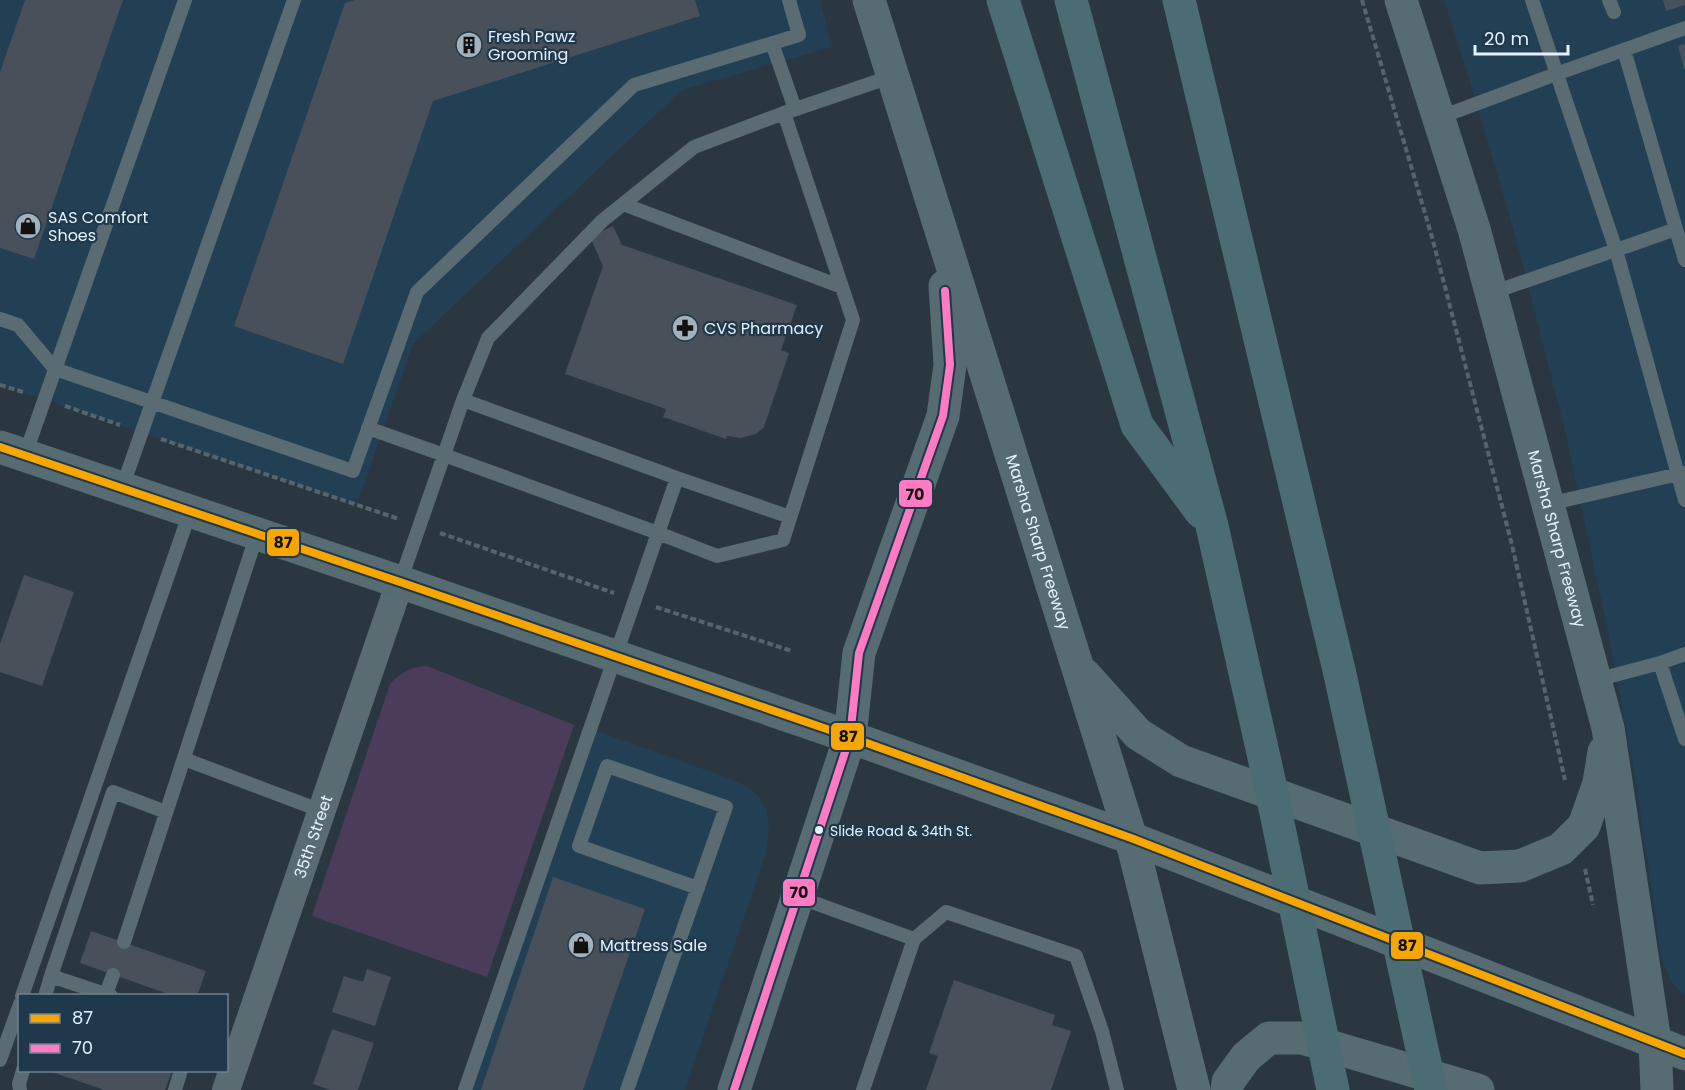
<svg xmlns="http://www.w3.org/2000/svg" width="1685" height="1090" font-family="Poppins,sans-serif">
  <style>
    .built { fill: #233f54 }
    .green { fill: #4b3d5a }
    .building { fill: #48505a }
    .lines { fill: none; stroke-linecap: round; stroke-linejoin: round }
    .path { stroke: #57656a; stroke-width: 4; stroke-dasharray: 6 3; stroke-linecap: butt }
    .service { stroke: #5a6c72; stroke-width: 14 }
    .minor { stroke: #5a6c72; stroke-width: 28 }
    .secondary { stroke: #566c72; stroke-width: 33 }
    .motorway { stroke: #4a6c72; stroke-width: 33 }
    .motorway-bridge { stroke: #4a6c72; stroke-width: 33 }
    .bus-1-casing { stroke: #20384b; stroke-width: 12 }
    .bus-2-casing { stroke: #20384b; stroke-width: 12 }
    .bus-1 { stroke: #f7a600; stroke-width: 8 }
    .bus-2 { stroke: #fe7ac1; stroke-width: 8 }
    .bus-dot { fill: #e4f2fe; stroke: #20384b; stroke-width: 2 }
    .labels { text-anchor: middle; stroke-width: 4.5; stroke-linejoin: round; paint-order: stroke }
    .bus-label { font-size: 14px; fill: #e4f2fe; stroke: #20384b; text-anchor: start }
    .poi-label { font-size: 16px; fill: #e4f2fe; stroke: #20384b; text-anchor: start }
    .street-label { font-size: 16px; fill: #e4f2fe; stroke: #20384b }
    .line-badge { stroke: #20384b; stroke-width: 2 }
    .pale-badge-label { font-size: 16px; text-anchor: middle; font-weight: bold; fill: #111 }
  </style>
  <rect width="100%" height="100%" fill="#2a3741"/>
  <path class="built" d="M0,0H820L832,47L682,90L413,344L357,505L0,385Z
    M1444,0H1685V996L1673,984L1664,965L1661,954L1636,782L1606,622L1566,435L1514,231L1467,72Z
    M594,730L734,780L748,787L759,797L766,810L769,826L766,853L685,1090H472Z"/>
  <path class="green" d="M427,666L574,725L487,977L312,916L390,684C401,672 411,667 427,666Z"/>
  <path class="building" d="M25,0H123L34,259L0,248V72Z
    M355,0H695L700,16L433,101L343,364L234,326L345,3Z
    M1663,0H1685V5L1666,11Z
    M1685,44V68L1684,69L1678,46Z
    M613,226L622,245L797,305L781,350L789,353L764,427L756,434L741,438L727,436L726,439L663,417L666,409L565,374L603,266L590,237Z
    M24,575L74,592L42,686L0,672V644Z
    M553,877L645,909L609,1013L583,1090H481Z
    M91,931L206,971L197,996H174L80,963Z
    M367,969L391,977L375,1026L332,1012L344,976L363,982Z
    M954,980L1055,1015L1052,1025L1071,1031L1051,1090H926L938,1056L929,1053Z
    M332,1029L374,1043L358,1090H331L313,1084Z
    M49,1071H172L165,1090H104Z"/>
  <g class="lines">
    <path class="path" d="M1362,0L1432,237L1512,545L1565,780
      M0,385L23,392
      M65,406L120,425
      M161,439L399,519
      M440,533L614,593
      M656,607L792,651
      M1585,869L1593,905"/>
    <path class="service" d="M1532,0L1616,250L1676,229L1685,260
      M1609,0L1614,12
      M772,43L795,109
      M1624,50L1676,229
      M1438,118L1556,74L1685,28
      M623,204L842,287
      M1491,293L1616,250L1685,500
      M0,319L18,325L55,369L353,471L417,292L634,85L799,35L789,0
      M463,400L488,338L602,221L694,147L784,113
      M368,428L444,455L400,582
      M25,455L185,0
      M677,478L790,517
      M122,488L294,0
      M1548,504L1683,473
      M1660,663L1685,654
      M1596,680L1660,663L1685,739
      M184,759L322,811
      M798,897L914,939L863,1090
      M914,939L946,912L1076,956L1102,1031L1117,1090
      M124,942L257,534
      M106,994L113,975
      M22,996L190,512
      M45,996L51,976
      M111,996L51,976L113,792L166,812
      M0,1060L20,1004
      M20,1090L19,1084L23,1070
      M175,1090L181,1070
      M465,1090L658,533L444,455L463,400L677,478L658,533L717,556L783,540L853,320L784,113L893,76
      M627,1090L726,807L607,766L579,846L698,888"/>
    <path class="minor" id="s1" d="M226,1090L400,582"/>
    <g class="secondary">
      <path id="s2" d="M869,0L1131,838L1194,1090"/>
      <path id="s3" d="M1401,0L1474,229L1608,728L1655,1042L1657,1090"/>
      <path d="M0,447L400,582L850,737L1131,838L1685,1054"/>
      <path d="M1085,675L1138,734L1181,761L1480,868L1520,866L1561,849L1584,826L1599,783L1604,752"/>
      <path d="M734,1090L850,737L859,653L943,416L950,365L945,286"/>
      <path d="M1227,1090L1228,1082L1246,1057L1269,1038H1302L1478,1090"/>
    </g>
    <path class="motorway" d="M1003,0L1137,425L1201,512
      M1071,0L1212,526L1270,784
      M1179,0L1339,670"/>
    <path class="motorway-bridge" d="M1339,670L1431,1090
      M1270,784L1333,1090"/>
    <defs>
      <path id="bus-1" d="M0,447L400,582L850,737L1131,838L1685,1054"/>
      <path id="bus-2" d="M734,1090L850,737L859,653L943,416L950,365L945,291"/>
    </defs>
    <use href="#bus-1" class="bus-1-casing"/>
    <use href="#bus-2" class="bus-2-casing"/>
    <use href="#bus-1" class="bus-1"/>
    <use href="#bus-2" class="bus-2"/>
  </g>
  <defs>
    <symbol id="building-disc" viewBox="-11 -11 22 22"><circle r="9.5" fill="#a3b1bc" stroke="#20384b"/><path d="M-4-6H4V6H1V3H-1V6H-4ZM-2.5-4.3h1.7v1.8h-1.7ZM.8-4.3h1.7v1.8H.8ZM-2.5-1h1.7V.8h-1.7ZM.8-1h1.7V.8H.8Z" fill="#111"/></symbol>
    <symbol id="shop-disc" viewBox="-11 -11 22 22"><circle r="9.5" fill="#a3b1bc" stroke="#20384b"/><path d="M-5-2.5h2.3a2.7 3.5 0 0 1 5.4 0H5L5.5 6h-11ZM-1.5-2.5h3a1.5 2.3 0 0 0-3 0Z" fill="#111"/></symbol>
    <symbol id="pharmacy-disc" viewBox="-11 -11 22 22"><circle r="9.5" fill="#a3b1bc" stroke="#20384b"/><path d="M-2-6h4v4h4v4h-4v4h-4v-4h-4v-4h4Z" fill="#111"/></symbol>
  </defs>
  <g fill-rule="evenodd">
    <use href="#building-disc" x="454" y="30" width="30" height="30"/>
    <use href="#shop-disc" x="13" y="211" width="30" height="30"/>
    <use href="#pharmacy-disc" x="670" y="313" width="30" height="30"/>
    <use href="#shop-disc" x="566" y="930" width="30" height="30"/>
  </g>
  <circle class="bus-dot" cx="819" cy="830" r="5"/>
  <g class="labels">
    <g class="bus-label">
      <text x="830" y="836">Slide Road &amp; 34th St.</text>
    </g>
    <g class="poi-label">
      <text x="488" y="42">Fresh Pawz<tspan x="488" dy="18">Grooming</tspan></text>
      <text x="48" y="223">SAS Comfort<tspan x="48" dy="18">Shoes</tspan></text>
      <text x="704" y="334">CVS Pharmacy</text>
      <text x="600" y="951">Mattress Sale</text>
    </g>
    <g class="street-label">
      <text dy="6" stroke="none"><textPath href="#s3" startOffset="561">Marsha Sharp Freeway</textPath></text>
      <text dy="6" stroke="none"><textPath href="#s2" startOffset="568">Marsha Sharp Freeway</textPath></text>
      <text dy="6" stroke="none"><textPath href="#s1" startOffset="268">35th Street</textPath></text>
    </g>
  </g>
  <g class="line-badge">
    <rect x="898" y="479" width="35" height="29" rx="6" fill="#fe7ac1"/>
    <rect x="266" y="528" width="34" height="29" rx="6" fill="#f7a600"/>
    <rect x="830" y="722" width="35" height="29" rx="6" fill="#f7a600"/>
    <rect x="782" y="878" width="34" height="29" rx="6" fill="#fe7ac1"/>
    <rect x="1390" y="931" width="34" height="29" rx="6" fill="#f7a600"/>
  </g>
  <g class="pale-badge-label">
    <text x="915" y="500">70</text>
    <text x="283" y="548">87</text>
    <text x="848" y="742">87</text>
    <text x="799" y="898">70</text>
    <text x="1407" y="951">87</text>
  </g>
  <rect x="18" y="994" width="210" height="78" fill="#20384b" stroke="#6e8293" stroke-width="1.5"/>
  <rect x="30" y="1014" width="30" height="9" fill="#f7a600" stroke="#6e8293" stroke-width="1.5"/>
  <text x="72" y="1024" font-size="18" fill="#e4f2fe">87</text>
  <rect x="30" y="1044" width="30" height="9" fill="#fe7ac1" stroke="#6e8293" stroke-width="1.5"/>
  <text x="72" y="1054" font-size="18" fill="#e4f2fe">70</text>
  <path d="M1475 45v9h93v-9" fill="none" stroke="#e4f2fe" stroke-width="3"/>
  <text x="1484" y="45" font-size="18" fill="#e4f2fe" stroke="#20384b" stroke-width="4.5" paint-order="stroke">20 m</text>
</svg>
